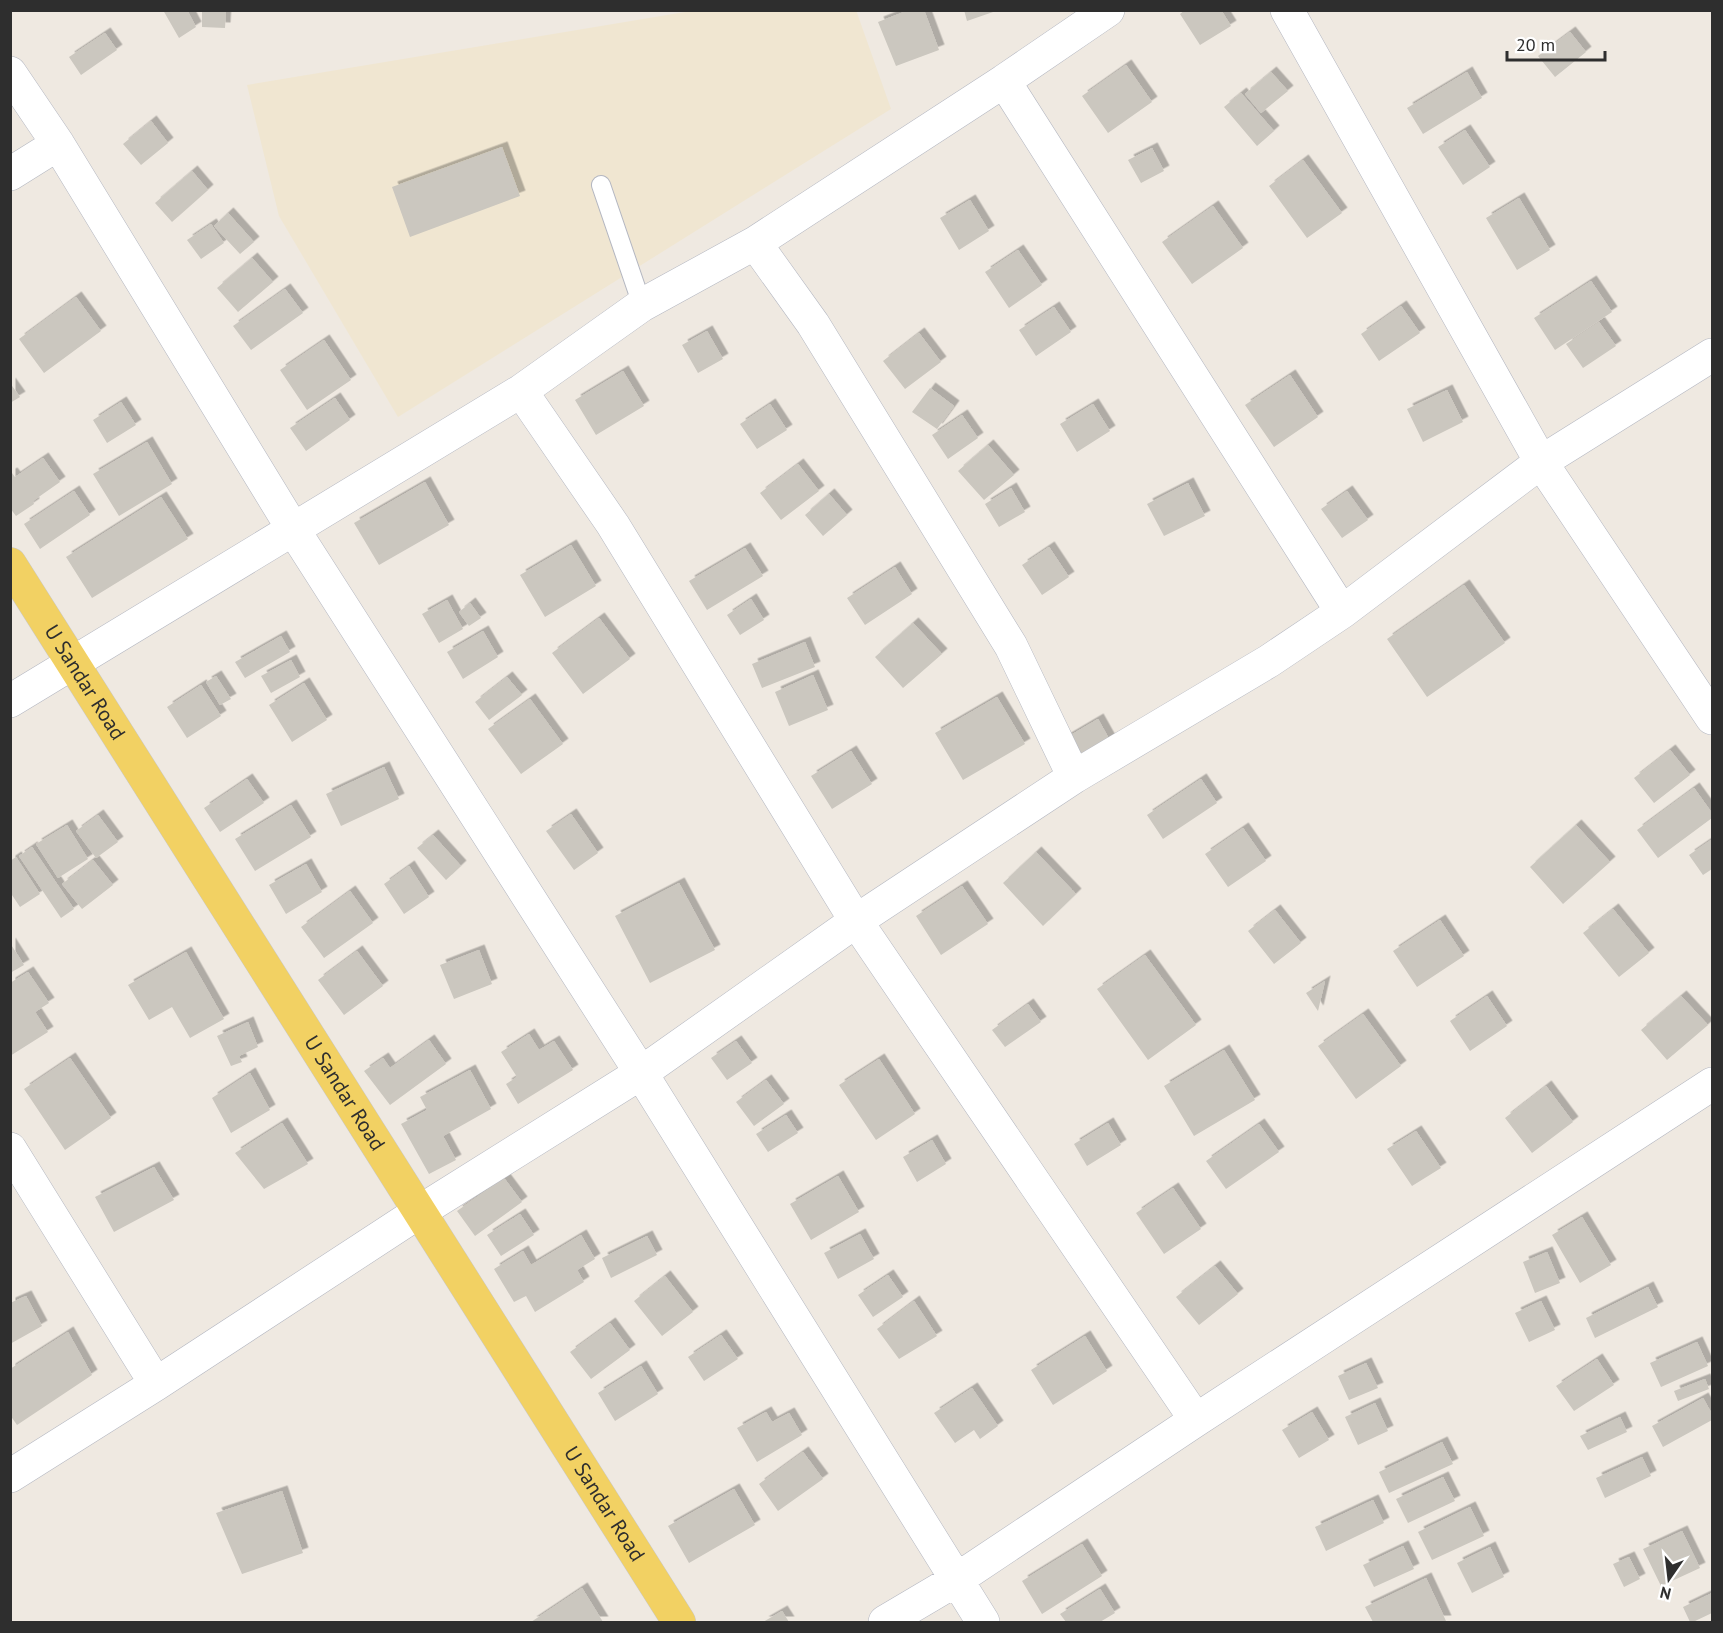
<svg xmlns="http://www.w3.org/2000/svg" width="1723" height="1633" font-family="'PT Sans',sans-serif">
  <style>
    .education { fill: #f0e6d1 }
    .building { fill: #cbc7bf; filter: url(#shadow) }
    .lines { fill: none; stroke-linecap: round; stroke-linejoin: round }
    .lane-casing { stroke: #b4b7c1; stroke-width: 20 }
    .street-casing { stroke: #b4b7c1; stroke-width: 34 }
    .primary-casing { stroke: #c9c9c9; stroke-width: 34 }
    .lane { stroke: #fff; stroke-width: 18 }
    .street { stroke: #fff; stroke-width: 33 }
    .primary { stroke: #f2d163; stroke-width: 33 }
    .labels { text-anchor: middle; stroke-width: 6; stroke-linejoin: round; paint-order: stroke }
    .street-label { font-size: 21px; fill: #2e2e2e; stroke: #fff }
  </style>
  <defs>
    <filter id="shadow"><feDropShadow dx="5.5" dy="-5.5" stdDeviation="0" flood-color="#0004"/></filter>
  </defs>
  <rect width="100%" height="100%" fill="#efe9e1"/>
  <path class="education" d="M856,10L891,109L398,417L279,216L247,85L691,11Z"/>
  <path class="building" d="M163,10H187L196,27L179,38Z
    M202,10H226L225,28L202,27Z
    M909,10H924L939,50L896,66L878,22Z
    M964,10H996V11L967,21Z
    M1185,10H1221L1231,26L1200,45L1180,14Z
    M1570,32L1586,52L1555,77L1538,56Z
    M105,33L117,50L81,75L69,57Z
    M1126,65L1152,102L1108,133L1082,96Z
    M1271,72L1288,91L1261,113L1245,94Z
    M1467,72L1482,98L1423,134L1407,108Z
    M1241,93L1274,131L1257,146L1224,107Z
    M151,121L168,143L141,165L123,144Z
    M1465,130L1490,167L1463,185L1438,147Z
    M502,147L520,196L410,237L392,187Z
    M1152,148L1164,171L1141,183L1128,160Z
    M1303,160L1342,213L1307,238L1269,186Z
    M192,171L208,190L172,222L155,203Z
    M1519,198L1550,250L1517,270L1486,218Z
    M970,200L989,231L959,250L940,218Z
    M1213,206L1243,248L1192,284L1162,242Z
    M228,213L254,242L240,254L214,226Z
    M211,224L224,243L201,259L187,240Z
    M1018,250L1042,285L1009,308L985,272Z
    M252,258L273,282L238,312L217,288Z
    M1591,281L1612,312L1555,350L1534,318Z
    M285,289L303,313L251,350L233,326Z
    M76,297L101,331L44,373L19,339Z
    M1401,306L1420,333L1379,361L1361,334Z
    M1054,307L1071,332L1036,356L1019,330Z
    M1599,322L1616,346L1583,368L1566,344Z
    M707,331L723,359L698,373L682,345Z
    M919,333L941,362L905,389L883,361Z
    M324,340L351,380L307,410L280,370Z
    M623,371L644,406L596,435L575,400Z
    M1290,375L1318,417L1274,447L1245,405Z
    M10,383L20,397L10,403Z
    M930,388L954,406L937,429L912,412Z
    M1447,390L1463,422L1423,442L1407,409Z
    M335,398L350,420L306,451L290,428Z
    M121,402L136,425L107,443L93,420Z
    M770,404L787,430L757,449L740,424Z
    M1093,404L1110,431L1077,452L1060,424Z
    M962,415L978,438L948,459L932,435Z
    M147,442L172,484L119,516L93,474Z
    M988,445L1014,475L984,500L958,471Z
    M43,458L60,482L33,501L34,504L16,516L10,508V474L12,473L15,477Z
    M798,464L819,491L781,520L760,493Z
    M425,482L449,525L379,565L354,523Z
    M1188,483L1205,516L1164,536L1147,504Z
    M1011,488L1025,512L999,527L985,504Z
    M74,491L90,515L40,549L24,524Z
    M1347,491L1368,520L1342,538L1321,509Z
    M829,494L847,515L823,536L805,515Z
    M161,497L188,539L92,598L66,557Z
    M571,545L596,586L545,617L520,575Z
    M1049,547L1069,577L1042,595L1022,565Z
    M745,548L763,576L707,610L689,581Z
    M895,567L912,594L865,625L847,598Z
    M1464,585L1505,643L1427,697L1387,639Z
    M751,599L764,620L740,635L727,615Z
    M447,600L463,629L439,643L422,614Z
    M470,603L481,618L469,626L459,612Z
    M599,618L630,659L583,694L552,653Z
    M913,623L942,654L903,688L875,657Z
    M483,631L498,657L463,679L447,652Z
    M281,636L290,652L245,678L235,662Z
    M805,642L815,667L762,688L752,664Z
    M291,660L300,677L271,693L261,676Z
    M813,675L828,710L789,726L775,692Z
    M216,676L231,699L220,705L206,682Z
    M507,677L522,695L489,720L475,702Z
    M304,683L327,720L292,742L269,705Z
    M201,685L221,716L187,738L167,707Z
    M997,697L1025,744L963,780L935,733Z
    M530,699L563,744L521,774L488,729Z
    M1098,719L1112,744L1077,763L1064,739Z
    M1670,750L1690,775L1654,803L1634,778Z
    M851,751L872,784L832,809L811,776Z
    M384,767L399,799L341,826L326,794Z
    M247,779L264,803L220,832L204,808Z
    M1201,779L1217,803L1163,839L1147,815Z
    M1694,788L1712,813V818L1658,858L1637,830Z
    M291,805L311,837L255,871L235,839Z
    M571,814L598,853L574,870L546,831Z
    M98,815L118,842L96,858L76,831Z
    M67,825L88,859L58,878L36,844Z
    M1576,825L1610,862L1563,904L1530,867Z
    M1243,828L1266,861L1228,887L1205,854Z
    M433,835L461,866L446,880L417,848Z
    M1711,840L1712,842V869L1703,875L1689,855Z
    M32,847L74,909L61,918L19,856Z
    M1036,852L1076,894L1043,926L1003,883Z
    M16,857L40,894L20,907L10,892V861Z
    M93,860L113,885L82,909L62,884Z
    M306,864L322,892L286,914L269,885Z
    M409,866L429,897L404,914L384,884Z
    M679,883L715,950L650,983L615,916Z
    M962,886L988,924L941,955L916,916Z
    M350,891L373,923L324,958L301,927Z
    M1613,909L1649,953L1619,977L1583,933Z
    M1275,910L1301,943L1274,964L1248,931Z
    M1440,920L1464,956L1417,987L1393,951Z
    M10,943L24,965L10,973Z
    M479,950L492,984L454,999L440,965Z
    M357,951L383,986L344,1015L318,980Z
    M186,952L224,1019L190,1038L172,1007L149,1020L128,985Z
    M1145,955L1196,1025L1148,1060L1097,989Z
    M28,972L49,1003L35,1012L48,1032L10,1056V983Z
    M1325,981L1318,1011L1306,993Z
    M1487,996L1507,1026L1470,1051L1450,1021Z
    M1681,996L1708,1025L1667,1060L1641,1030Z
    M1028,1004L1041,1022L1005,1047L992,1030Z
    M1363,1014L1401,1066L1356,1099L1318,1046Z
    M248,1022L258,1047L239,1056L242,1062L231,1066L217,1036Z
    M529,1034L539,1050L554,1041L573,1070L518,1104L506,1084L517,1077L501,1052Z
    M429,1040L446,1064L390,1105L364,1071L383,1058L390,1068Z
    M736,1041L752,1063L727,1080L711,1058Z
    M1224,1050L1255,1100L1194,1136L1164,1086Z
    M70,1058L111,1118L65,1150L24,1089Z
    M879,1059L915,1114L876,1140L839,1085Z
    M470,1070L491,1109L443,1136L456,1160L429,1174L401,1124L427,1110L420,1097Z
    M250,1073L270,1110L231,1133L212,1098Z
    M766,1080L784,1104L754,1126L736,1102Z
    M1546,1086L1573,1122L1532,1153L1505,1118Z
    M786,1115L798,1133L768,1152L756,1134Z
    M282,1123L308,1164L264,1189L235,1153Z
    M1108,1123L1121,1145L1087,1166L1074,1144Z
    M1259,1124L1279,1152L1226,1189L1206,1161Z
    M1416,1131L1441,1168L1412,1186L1387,1149Z
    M932,1140L946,1164L917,1182L903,1157Z
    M154,1167L174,1200L114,1232L95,1197Z
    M838,1176L859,1212L811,1240L790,1204Z
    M504,1178L522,1202L475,1236L457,1211Z
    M1173,1188L1201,1229L1164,1254L1136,1213Z
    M520,1214L534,1235L501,1256L487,1235Z
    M1582,1217L1611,1265L1580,1283L1552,1235Z
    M860,1234L874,1259L838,1279L824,1253Z
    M581,1235L595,1259L577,1270L584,1282L535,1312L526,1296L514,1302L494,1269L523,1251L531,1265Z
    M647,1236L657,1255L611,1278L602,1258Z
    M1547,1252L1560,1283L1535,1293L1523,1262Z
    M1215,1266L1238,1294L1199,1325L1176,1297Z
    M888,1275L903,1297L873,1317L858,1295Z
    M665,1276L693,1312L662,1336L634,1301Z
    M1648,1287L1658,1307L1595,1338L1586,1318Z
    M26,1296L42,1326L10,1344V1303Z
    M914,1301L937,1336L899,1359L877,1329Z
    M1541,1301L1555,1330L1529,1342L1515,1313Z
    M610,1323L630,1350L591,1379L570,1352Z
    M68,1332L92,1375L17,1425L10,1415V1369Z
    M721,1335L738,1359L704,1381L688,1357Z
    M1085,1336L1107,1371L1053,1405L1031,1370Z
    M1697,1342L1708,1366L1661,1387L1650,1363Z
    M1597,1359L1614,1385L1574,1411L1556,1386Z
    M1366,1363L1378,1388L1349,1400L1338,1376Z
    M641,1366L658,1394L615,1421L598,1393Z
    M1705,1379L1709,1389L1678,1401L1674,1391Z
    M972,1388L998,1426L980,1439L974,1430L955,1443L934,1413Z
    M1703,1398L1712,1414V1420L1663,1447L1652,1426Z
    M1375,1403L1388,1431L1358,1445L1345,1417Z
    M766,1412L772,1422L789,1413L802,1435L757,1462L737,1428Z
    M1312,1412L1329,1440L1299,1458L1282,1430Z
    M1620,1417L1627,1432L1588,1450L1580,1436Z
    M1442,1442L1453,1464L1389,1493L1379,1472Z
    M803,1452L823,1479L778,1511L759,1484Z
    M1642,1457L1651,1476L1605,1498L1596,1478Z
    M1443,1477L1455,1501L1408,1523L1396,1499Z
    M734,1489L755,1525L689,1563L668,1526Z
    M282,1491L303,1553L242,1574L216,1513Z
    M1373,1500L1384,1523L1326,1551L1315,1527Z
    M1470,1507L1484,1536L1432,1560L1418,1532Z
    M1682,1531L1700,1568L1661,1586L1643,1549Z
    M1082,1544L1102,1576L1042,1614L1022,1581Z
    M1403,1546L1414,1569L1374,1587L1363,1565Z
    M1490,1547L1504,1577L1472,1593L1457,1563Z
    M1629,1557L1640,1579L1624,1587L1613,1564Z
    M1426,1578L1446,1621L1373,1622L1365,1607Z
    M582,1588L603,1622H531Z
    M1100,1589L1115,1613L1100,1622H1066L1060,1614Z
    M1712,1593V1613L1693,1622H1690L1683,1607Z
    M782,1611L789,1622H763Z"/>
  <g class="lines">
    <defs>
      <path id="lane" d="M601,185L642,305"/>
      <path id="street" d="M1287,10L1541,462L1712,718
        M10,73L58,144L293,529L641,1073L983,1622
        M1004,81L1342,612
        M10,174L58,144
        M755,243L813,324L1011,646L1074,777
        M521,391L613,525L856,921L1196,1420
        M10,701L521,391L642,305L755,243L1004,81L1108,10
        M10,1149L156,1384
        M10,1476L156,1384L419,1212L641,1073L856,921L1074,777L1269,661L1342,612L1541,462L1712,355
        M885,1622L956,1580L1196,1420L1712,1084"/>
      <g id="primary">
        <path id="s1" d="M10,564L679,1622"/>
      </g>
    </defs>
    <use href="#lane" class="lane-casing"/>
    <use href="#street" class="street-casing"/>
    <use href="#primary" class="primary-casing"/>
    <use href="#lane" class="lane"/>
    <use href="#street" class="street"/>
    <use href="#primary" class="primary"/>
  </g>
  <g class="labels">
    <g class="street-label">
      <text dy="7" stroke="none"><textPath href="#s1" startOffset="140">U Sandar Road</textPath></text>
      <text dy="7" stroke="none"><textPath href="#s1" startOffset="626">U Sandar Road</textPath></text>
      <text dy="7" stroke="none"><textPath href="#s1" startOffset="1112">U Sandar Road</textPath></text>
    </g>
  </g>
  <rect width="1723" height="1633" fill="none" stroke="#2e2e2e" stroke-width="24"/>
  <g transform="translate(1669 1579) rotate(194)" stroke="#ffffff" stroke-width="4.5" paint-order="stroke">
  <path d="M0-4.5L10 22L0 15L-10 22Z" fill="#2e2e2e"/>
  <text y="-9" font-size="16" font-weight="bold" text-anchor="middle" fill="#2e2e2e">N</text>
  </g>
  <path d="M1507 51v9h98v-9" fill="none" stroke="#2e2e2e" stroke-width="3"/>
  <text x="1516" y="51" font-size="18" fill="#2e2e2e" stroke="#ffffff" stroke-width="4.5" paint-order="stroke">20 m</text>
</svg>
